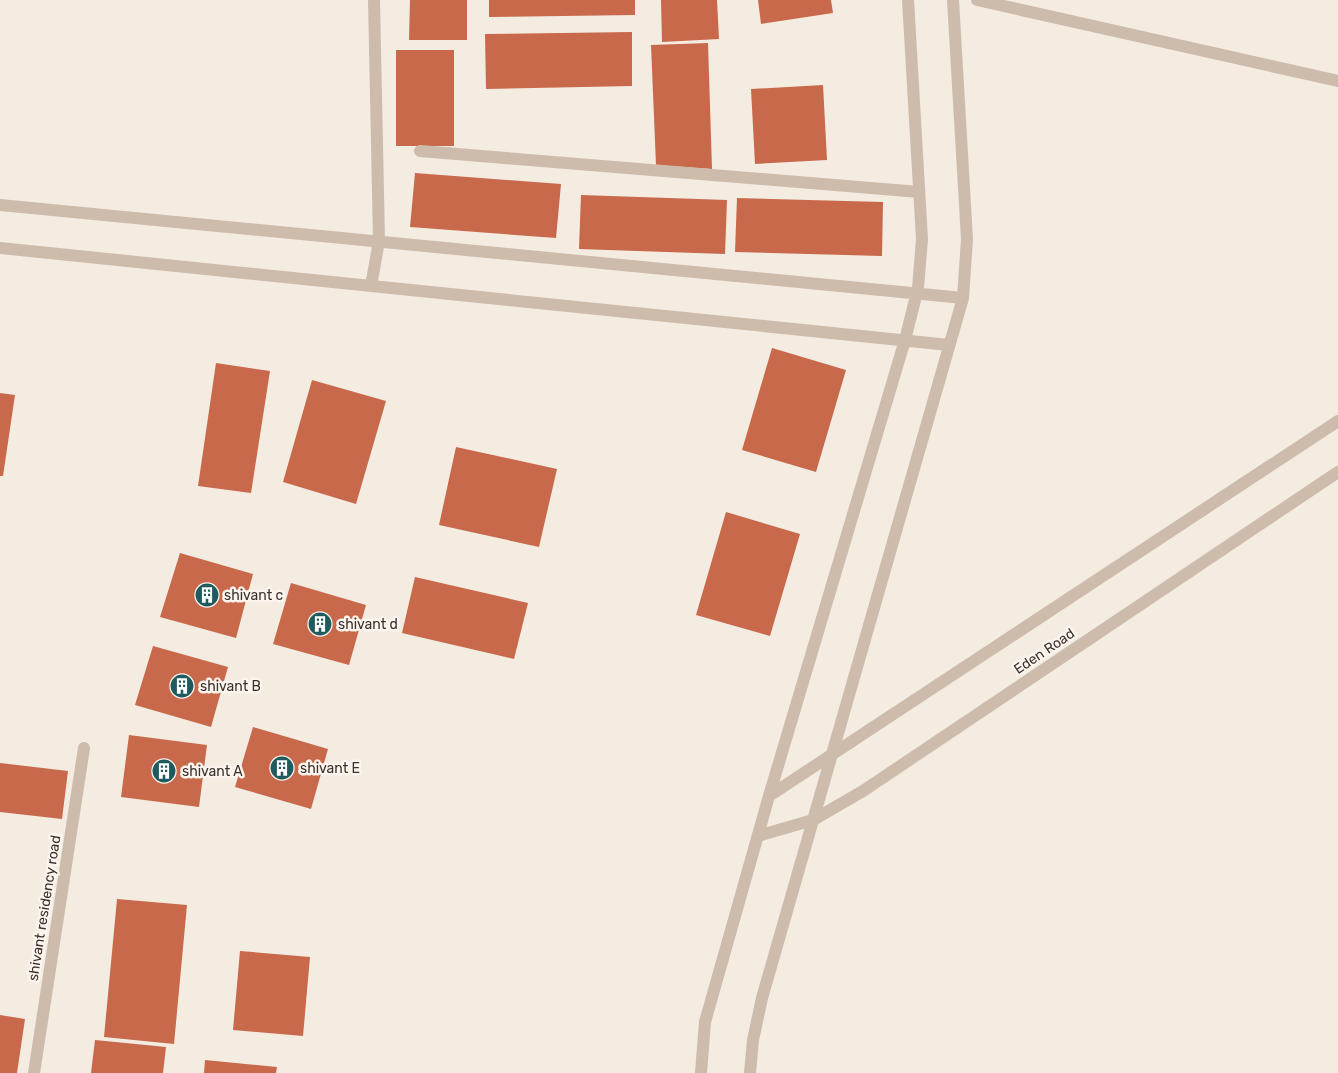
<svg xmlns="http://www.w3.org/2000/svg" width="1338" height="1073" font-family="Rubik,sans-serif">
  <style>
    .building { fill: #c8694b }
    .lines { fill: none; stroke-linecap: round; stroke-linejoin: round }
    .minor { stroke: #cdbbac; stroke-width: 12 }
    .labels { text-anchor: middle; stroke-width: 5; stroke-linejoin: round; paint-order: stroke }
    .poi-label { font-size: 14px; fill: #3b302b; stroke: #fbf5ee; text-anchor: start }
    .street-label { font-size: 14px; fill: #3b302b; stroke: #fbf5ee }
  </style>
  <rect width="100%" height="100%" fill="#f4ebe1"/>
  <path class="building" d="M410,0H467V40H409Z
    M489,0H635V15L489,17Z
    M661,0H717L719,39L662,42Z
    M758,0H831L833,13L761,24Z
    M632,32V86L486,89L485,34Z
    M708,43L712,169L656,165L651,45Z
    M396,50H454V146H396Z
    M823,85L827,160L755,164L751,89Z
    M415,173L561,184L556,238L410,227Z
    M581,195L727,200L725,254L579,249Z
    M737,198L883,202L882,256L735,252Z
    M772,348L846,370L816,472L742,450Z
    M216,363L270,371L251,493L198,486Z
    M312,380L386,401L356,504L283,482Z
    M0,393L15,395L3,476H0Z
    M456,447L557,469L539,547L439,525Z
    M726,512L800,534L770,636L696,615Z
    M180,553L253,574L236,638L160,617Z
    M415,577L528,603L514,659L402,633Z
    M291,583L366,605L349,665L273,644Z
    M153,646L228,667L211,727L135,705Z
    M253,727L328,749L311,809L235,787Z
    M129,735L207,745L199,807L121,797Z
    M0,763L68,771L62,819L0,812Z
    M117,899L187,905L174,1044L104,1037Z
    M240,951L310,957L303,1036L233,1030Z
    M0,1015L25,1019L17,1073H0Z
    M95,1040L166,1047L163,1073H91Z
    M205,1060L277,1067L276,1073H204Z"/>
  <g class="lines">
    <path class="minor" d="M977,0L1338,81
      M420,151L919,192
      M0,205L963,298
      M0,248L949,345
      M371,286L379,241L374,0
      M769,796L1338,421
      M758,836L813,820L863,791L1338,472
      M34,1073L84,748
      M701,1073L705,1022L769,796L905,340L918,288L922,239L908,0
      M750,1073L753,1040L762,998L963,298L967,239L953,0"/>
  </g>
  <defs>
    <symbol id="building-disc" viewBox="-11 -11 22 22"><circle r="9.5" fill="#1f5a5e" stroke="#fbf5ee"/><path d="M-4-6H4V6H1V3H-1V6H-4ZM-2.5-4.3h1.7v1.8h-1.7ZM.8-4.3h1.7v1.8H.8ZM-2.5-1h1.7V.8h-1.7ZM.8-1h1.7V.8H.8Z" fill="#fff"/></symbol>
  </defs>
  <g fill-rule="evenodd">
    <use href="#building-disc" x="193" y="581" width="28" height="28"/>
    <use href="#building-disc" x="306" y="610" width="28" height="28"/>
    <use href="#building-disc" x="168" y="672" width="28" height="28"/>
    <use href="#building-disc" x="268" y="754" width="28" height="28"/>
    <use href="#building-disc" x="150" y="757" width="28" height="28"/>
  </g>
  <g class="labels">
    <g class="poi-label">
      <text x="224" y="600">shivant c</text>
      <text x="338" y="629">shivant d</text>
      <text x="200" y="691">shivant B</text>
      <text x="300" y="773">shivant E</text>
      <text x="182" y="776">shivant A</text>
    </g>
    <g class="street-label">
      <text transform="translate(1044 651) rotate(-34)" y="5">Eden Road</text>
      <text transform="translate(44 908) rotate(-81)" y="5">shivant residency road</text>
    </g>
  </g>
</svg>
